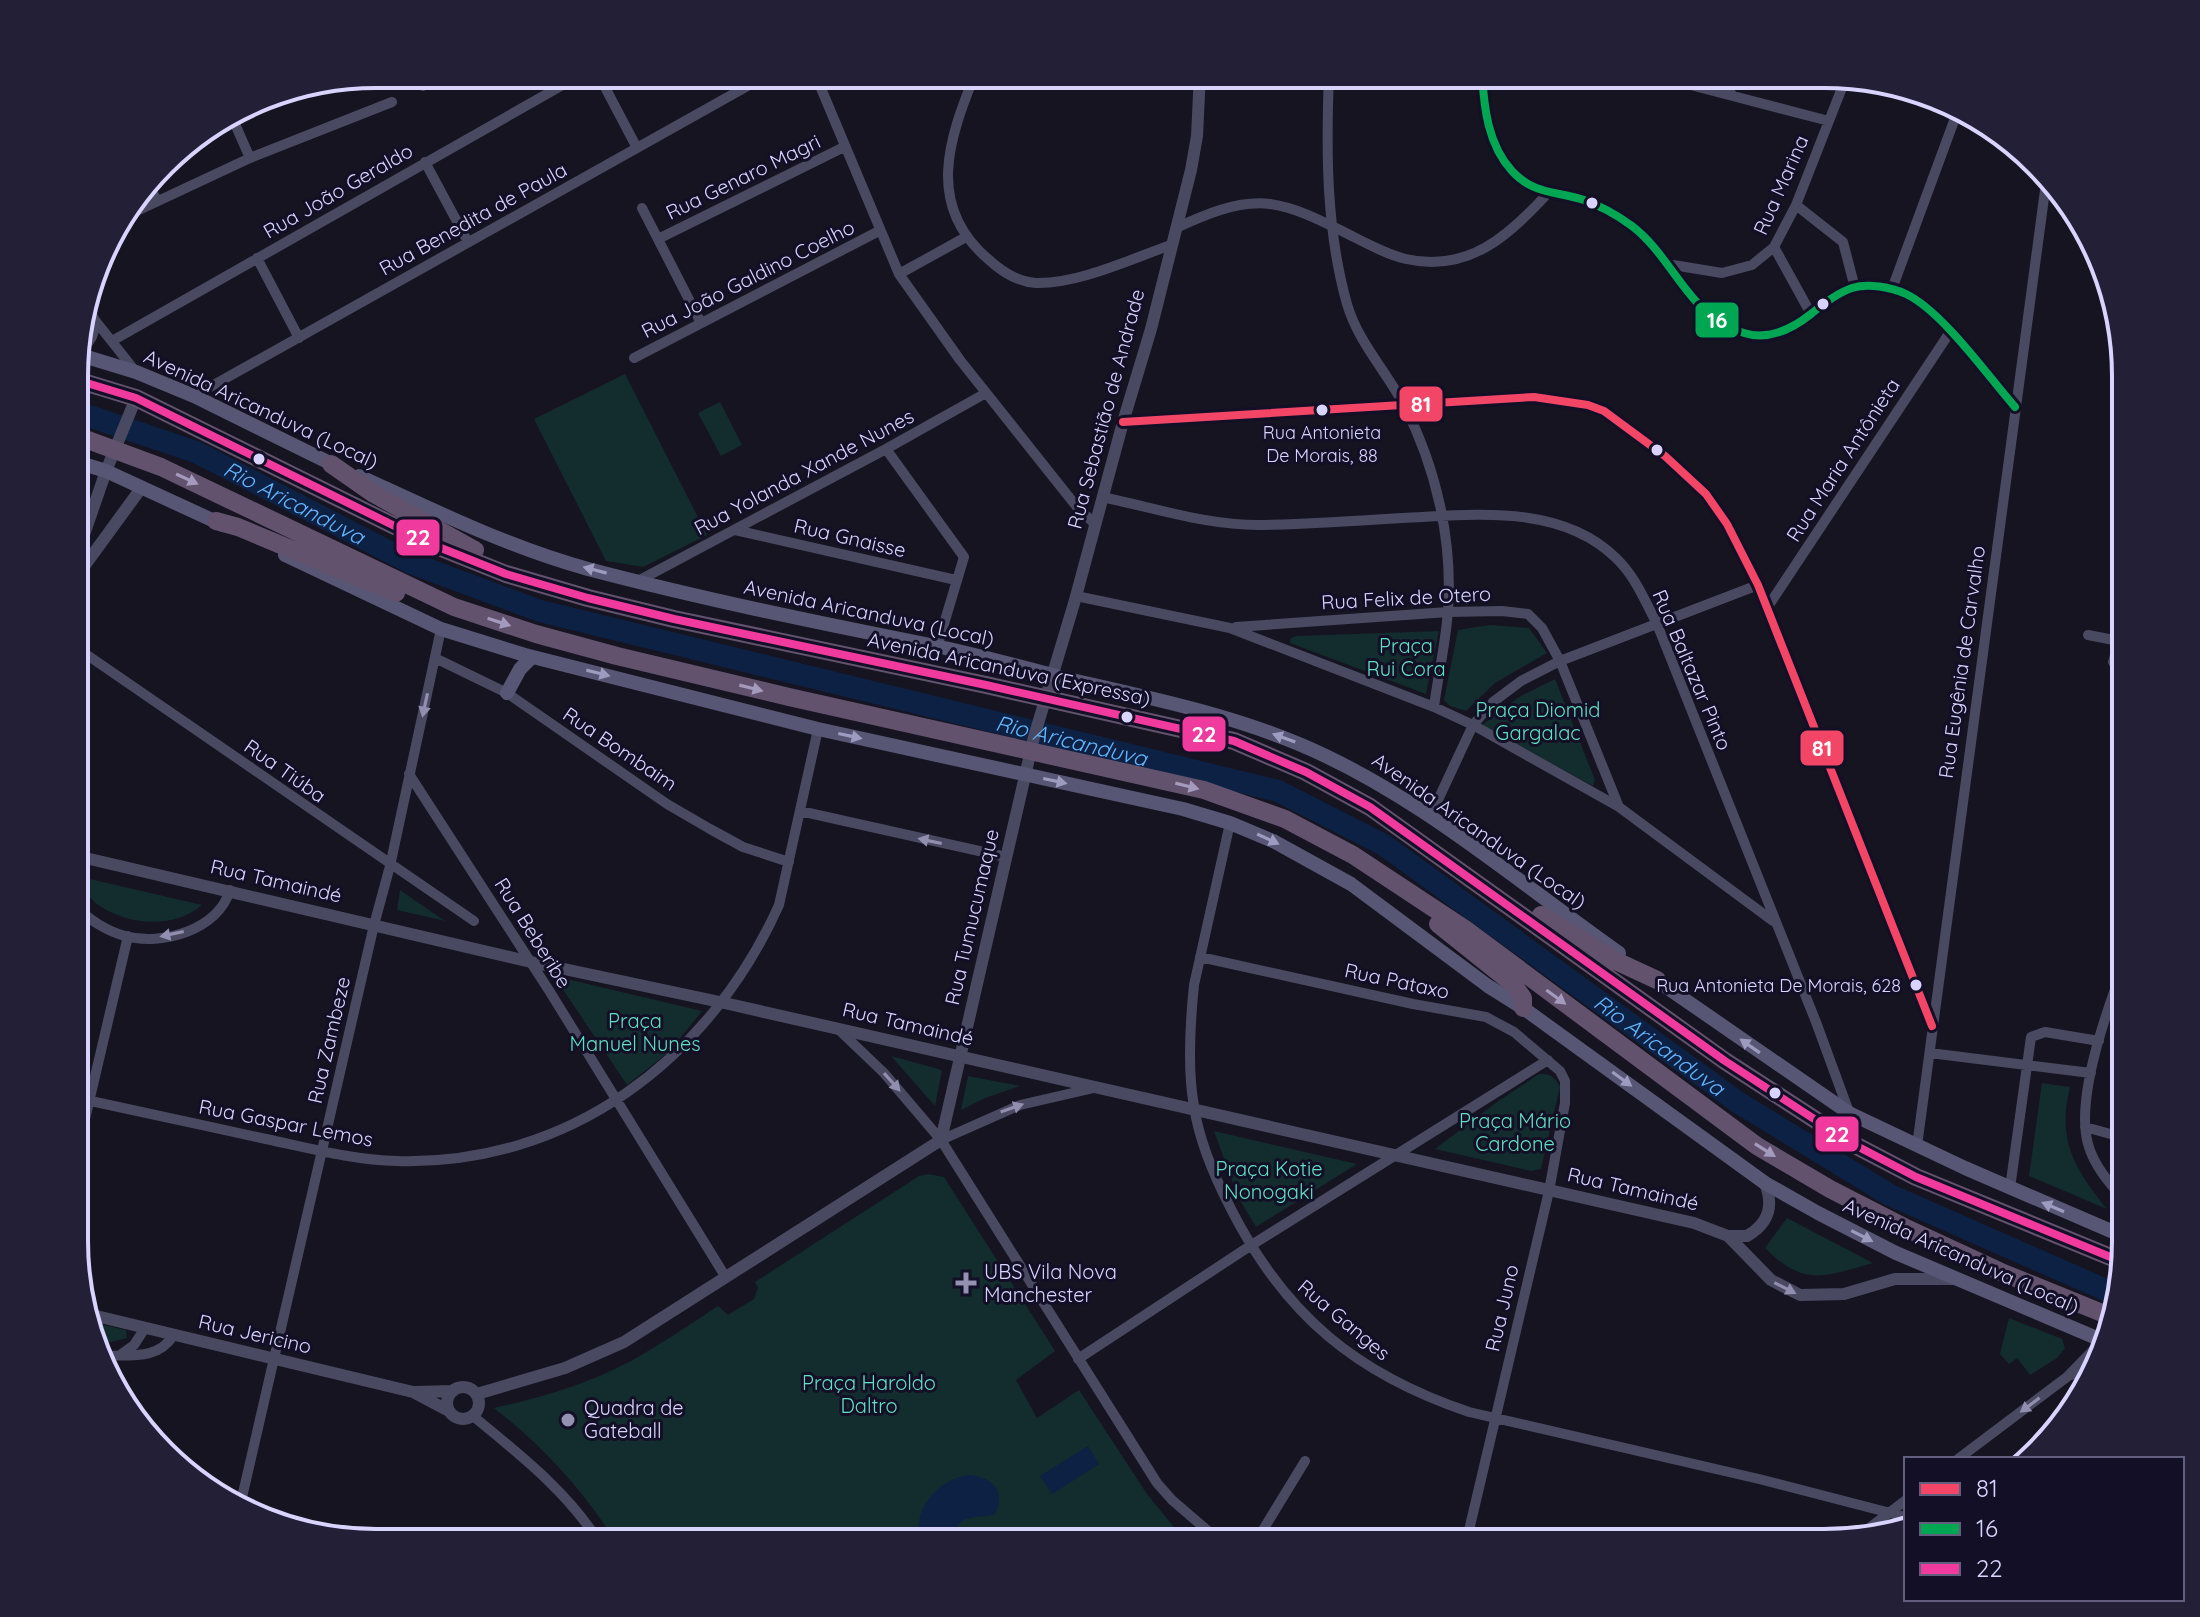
<svg xmlns="http://www.w3.org/2000/svg" width="2200" height="1617" font-family="Quicksand,sans-serif">
	<rect width="100%" height="100%" fill="#161421"/>
	<!-- green -->
	<path fill="#132c2d" d="M625,374L707,535L643,567L606,561L534,419Z
		M720,402L742,445L721,456L698,413Z
		M1490,625L1529,628L1547,653L1495,683L1466,711L1450,706L1444,700L1458,630Z
		M1439,631L1426,694L1290,643L1291,638L1296,636Z
		M1555,679L1595,780L1593,786L1482,725L1519,697Z
		M77,876L202,905C174,930 125,925 97,904C89,898 83,888 77,881Z
		M400,890L445,921L397,910Z
		M554,976L702,1011L669,1052L627,1085Z
		M891,1056L942,1070L935,1106Z
		M1539,1074C1551,1073 1555,1078 1560,1087L1541,1169L1531,1171L1435,1149L1497,1102Z
		M968,1076L1020,1086L985,1098L961,1110Z
		M2042,1083L2070,1087C2057,1140 2074,1168 2107,1209L2029,1176Z
		M1214,1131L1357,1164L1256,1227L1238,1197Z
		M928,1174L944,1177L1055,1351L1016,1380L1037,1418L1079,1390L1147,1494L1187,1543L616,1542C582,1489 544,1447 494,1408C540,1398 587,1384 629,1362C660,1345 689,1325 718,1306L728,1315L754,1299L758,1288L755,1282L919,1176Z
		M1787,1218L1873,1263C1825,1276 1805,1288 1765,1248Z
		M2009,1318L2062,1339L2065,1348L2057,1358L2030,1375L2017,1358L2009,1364L2000,1354Z
		M91,1322L126,1330L127,1338L99,1345Z"/>
	<!-- water -->
	<path fill="#0d2144" d="M1088,1446L1099,1464L1052,1494L1040,1476Z
		M969,1475C992,1477 1007,1491 995,1514C976,1521 955,1509 954,1543H921C910,1511 938,1479 969,1475Z"/>
	<g fill="none" stroke-linecap="round" stroke-linejoin="round">
		<!-- river -->
		<path stroke="#0d2144" stroke-width="22" id="s1" d="M77,412L196,452L411,563L540,611L1278,791L1384,845L1739,1103L1890,1195L2117,1295"/>
		<!-- minor -->
		<path stroke="#4a4962" stroke-width="10" d="M598,74L637,148
			M815,74L899,274L960,360L1077,507L1095,524
			M975,74C949,139 925,205 988,259C1001,271 1017,282 1036,283C1078,284 1131,259 1171,245
			M1329,74C1326,150 1326,230 1347,304C1358,342 1386,371 1404,405C1436,467 1453,541 1448,610C1446,642 1438,675 1434,707
			M1482,74C1484,108 1488,145 1512,171C1534,195 1557,191 1584,200C1601,206 1617,215 1632,226C1674,258 1689,318 1744,333C1769,341 1792,329 1811,314C1823,304 1837,293 1852,288C1868,283 1891,287 1906,294C1942,311 1988,376 2015,407
			M1662,75L1683,83L1829,121
			M1716,75L1733,96
			M423,86L444,74
			M231,115L250,158
			M425,162L468,242
			M149,185L157,201
			M1796,205L1843,242L1855,288
			M642,208L701,323
			M126,216L250,158L392,102
			M1176,228C1204,215 1238,200 1270,204C1297,208 1320,220 1344,232C1364,242 1385,254 1406,259C1468,273 1509,236 1548,193
			M658,239L844,147
			M1774,247L1811,314
			M257,258L299,338
			M1667,264L1722,273L1752,265L1774,247L1796,205L1847,75
			M899,274L966,237
			M1892,289L1958,110
			M87,303L94,319L136,372
			M112,341L582,74
			M77,350C90,345 96,334 94,319
			M634,358L879,231
			M194,396L769,74
			M1123,422L1534,397L1588,405L1604,411L1665,456L1706,494L1727,524L1758,585L1932,1026
			M886,449L964,557L937,647
			M1102,497C1155,508 1208,526 1263,525C1309,524 1356,521 1402,518C1473,515 1560,503 1616,558C1635,576 1645,601 1657,624L1816,1022L1849,1112
			M735,530L956,580
			M638,581L886,449L986,393
			M1076,596L1230,628L1434,707L1473,725L1619,807L1773,921
			M1767,608L1950,332
			M1236,627L1448,612L1502,611L1528,614L1542,628L1560,661L1619,807
			M2088,635L2119,641L2125,627
			M2119,641L2113,662L2116,667L2125,670
			M77,648L474,921
			M435,658L507,693L667,804L710,829L743,847L789,862
			M409,774L550,992L725,1276
			M800,811L1006,857
			M1430,817L1473,725L1493,702L1521,681L1560,661L1758,585
			M1230,823L1194,985C1190,1024 1187,1068 1194,1106C1199,1141 1215,1178 1231,1209C1285,1315 1356,1374 1469,1412L1759,1479L1906,1517
			M77,907C89,920 107,931 125,936C162,946 218,930 230,890
			M1200,957L1413,1004L1486,1017L1514,1032L1560,1071L1565,1081V1103L1549,1191L1466,1543
			M2125,962C2108,1007 2075,1097 2088,1144C2094,1166 2110,1184 2125,1201
			M838,1029L884,1073L941,1140L1157,1483L1172,1500L1222,1543
			M1930,1053L2091,1073
			M77,1098C139,1112 203,1125 266,1139C309,1148 352,1160 397,1161C569,1166 710,1059 779,905L818,729
			M2085,1127L2125,1138
			M941,1140L1020,1105L1094,1088
			M1917,1146L2046,183
			M77,1153L128,936
			M2010,1188L2031,1037L2045,1032L2099,1041
			M120,1355L134,1345L145,1328
			M102,1356C128,1354 157,1361 173,1336
			M1078,1359L1250,1246L1548,1060
			M2071,1375L2089,1369H2096
			M473,1416C520,1455 567,1491 599,1542
			M1958,1459L2067,1377L2103,1340
			M240,1506L374,925L390,866L441,629
			M1860,1535L1906,1500
			M1255,1543L1305,1461"/>
		<!-- tertiary -->
		<path stroke="#4a4962" stroke-width="12" d="M77,555L106,471L136,398
			M77,576L142,487
			M77,856L531,962L720,1002L1694,1223L1728,1236L1771,1280L1800,1295L1844,1294L1895,1279H1953
			M1728,1236H1747C1769,1223 1774,1206 1765,1183
			M88,1314L413,1392L449,1411
			M447 1403a16 16 0 1 1 32 0a16 16 0 1 1-32 0Z
			M416,1392L453,1391
			M477,1394L565,1368L624,1342L941,1140L1034,737L1075,600L1123,422L1151,329L1191,170L1197,136L1200,74"/>
		<!-- secondary -->
		<path stroke="#575674" stroke-width="14" d="M77,354L136,372L194,396L340,468
			M77,462L106,471L223,525
			M359,476C433,510 508,547 588,569C702,599 819,623 935,646C980,655 1024,668 1068,679C1145,697 1225,713 1299,744C1416,793 1515,880 1619,953
			M77,497L80,542
			M285,555L441,629L525,655L818,729L1183,809L1230,823L1273,841L1351,884L1488,986L1523,1008L1765,1183L1818,1213L1896,1253L2106,1342
			M507,693L520,669L532,657
			M1649,975L1849,1113L1965,1168L2125,1237"/>
		<!-- trunk -->
		<path stroke="#62526e" stroke-width="18" d="M77,380L136,398L431,544L506,574L588,598L674,619L986,685L1234,741L1306,772L1370,807L1725,1061L1851,1143L1916,1177L2125,1263
			M77,436L161,467L454,607L536,634L617,656L789,697L1204,790L1285,819L1353,855L1465,929L1757,1146L1830,1189L1908,1229L2001,1272L2112,1317
			M331,464L374,494L475,550
			M216,521L238,527L396,593
			M1541,915L1616,961L1657,980
			M1438,924L1513,984L1523,998V1008"/>
		<!-- bus-1 casing -->
		<g stroke="#130f26" stroke-width="14">
			<path id="bus-1" d="M1123,422L1534,397L1588,405L1604,411L1665,456L1706,494L1727,524L1758,585L1932,1026"/>
		</g>
		<!-- bus-2 casing -->
		<g stroke="#130f26" stroke-width="14">
			<path id="bus-2" d="M1482,74C1484,108 1488,145 1512,171C1534,195 1557,191 1584,200C1601,206 1617,215 1632,226C1674,258 1689,318 1744,333C1769,341 1792,329 1811,314C1823,304 1837,293 1852,288C1868,283 1891,287 1906,294C1942,311 1988,376 2015,407"/>
		</g>
		<!-- bus-3 casing -->
		<g stroke="#130f26" stroke-width="14">
			<path id="bus-3" d="M77,380L136,398L431,544L506,574L588,598L674,619L986,685L1234,741L1306,772L1370,807L1725,1061L1851,1143L1916,1177L2125,1263"/>
		</g>
		<!-- bus-1 -->
		<use href="#bus-1" stroke="#f34667" stroke-width="8"/>
		<!-- bus-2 -->
		<use href="#bus-2" stroke="#00a651" stroke-width="8"/>
		<!-- bus-3 -->
		<use href="#bus-3" stroke="#f13a9d" stroke-width="8"/>
	</g>
	<!-- one-way arrows -->
	<defs><path id="oneway-solid" d="M-6-.8H1V-3.2L6.5 0L1 3.2V.8H-6Z" transform="scale(2)"/></defs>
	<g fill="#a39abe">
		<use href="#oneway-solid" transform="translate(187 479) rotate(25)"/>
		<use href="#oneway-solid" transform="translate(499 622) rotate(18)"/>
		<use href="#oneway-solid" transform="translate(751 688) rotate(14)"/>
		<use href="#oneway-solid" transform="translate(1187 786) rotate(14)"/>
		<use href="#oneway-solid" transform="translate(1556 997) rotate(36)"/>
		<use href="#oneway-solid" transform="translate(1765 1150) rotate(32)"/>
	</g>
	<g fill="#9e9bc0">
		<use href="#oneway-solid" transform="translate(595 570) rotate(-165)"/>
		<use href="#oneway-solid" transform="translate(598 673) rotate(14)"/>
		<use href="#oneway-solid" transform="translate(850 736) rotate(12)"/>
		<use href="#oneway-solid" transform="translate(1284 738) rotate(-160)"/>
		<use href="#oneway-solid" transform="translate(1055 781) rotate(12)"/>
		<use href="#oneway-solid" transform="translate(1268 839) rotate(25)"/>
		<use href="#oneway-solid" transform="translate(1750 1046) rotate(-145)"/>
		<use href="#oneway-solid" transform="translate(1622 1079) rotate(36)"/>
		<use href="#oneway-solid" transform="translate(2053 1207) rotate(-157)"/>
		<use href="#oneway-solid" transform="translate(1862 1236) rotate(27)"/>
	</g>
	<g fill="#928eb0">
		<use href="#oneway-solid" transform="translate(425 705) rotate(102)"/>
		<use href="#oneway-solid" transform="translate(930 841) rotate(-168)"/>
		<use href="#oneway-solid" transform="translate(172 934) rotate(168)"/>
		<use href="#oneway-solid" transform="translate(892 1082) rotate(48)"/>
		<use href="#oneway-solid" transform="translate(1012 1108) rotate(-19)"/>
		<use href="#oneway-solid" transform="translate(1785 1288) rotate(27)"/>
		<use href="#oneway-solid" transform="translate(2030 1405) rotate(143)"/>
	</g>
	<!-- markers -->
	<g fill="#d9d4ff" stroke="#130f26" stroke-width="3">
		<circle cx="1592" cy="203" r="7"/>
		<circle cx="1823" cy="304" r="7"/>
		<circle cx="1322" cy="410" r="7"/>
		<circle cx="1657" cy="450" r="7"/>
		<circle cx="259" cy="459" r="7"/>
		<circle cx="1127" cy="717" r="7"/>
		<circle cx="1916" cy="985" r="7"/>
		<circle cx="1775" cy="1093" r="7"/>
	</g>
	<g fill="#9591b1" stroke="#130f26" stroke-width="3">
		<path d="M962 1271h8v8h8v8h-8v8h-8v-8h-8v-8h8z"/>
		<circle cx="568" cy="1420" r="8"/>
	</g>
	<g text-anchor="middle" stroke-width="6" stroke-linejoin="round" paint-order="stroke">
		<!-- bus labels -->
		<g font-size="18" fill="#d9d4ff" stroke="#130f26">
			<text x="1322" y="439">Rua Antonieta<tspan x="1322" dy="23">De Morais, 88</tspan></text>
			<text x="1901" y="992" text-anchor="end">Rua Antonieta De Morais, 628</text>
		</g>
		<!-- street labels -->
		<g font-size="20" fill="#d9d4ff" stroke="#130f26">
			<text transform="translate(743 177) rotate(-26)" y="7">Rua Genaro Magri</text>
			<text transform="translate(1781 185) rotate(-66)" y="7">Rua Marina</text>
			<text transform="translate(338 191) rotate(-30)" y="7">Rua João Geraldo</text>
			<text transform="translate(473 219) rotate(-29)" y="7">Rua Benedita de Paula</text>
			<text transform="translate(748 279) rotate(-27)" y="7">Rua João Galdino Coelho</text>
			<text transform="translate(261 409) rotate(25)" y="7">Avenida Aricanduva (Local)</text>
			<text transform="translate(1106 409) rotate(-75)" y="7">Rua Sebastião de Andrade</text>
			<text transform="translate(1843 460) rotate(-57)" y="7">Rua Maria Antônieta</text>
			<text transform="translate(804 472) rotate(-28)" y="7">Rua Yolanda Xande Nunes</text>
			<text transform="translate(850 538) rotate(13)" y="7">Rua Gnaisse</text>
			<text transform="translate(1406 598) rotate(-3)" y="7">Rua Felix de Otero</text>
			<text transform="translate(869 613) rotate(12)" y="7">Avenida Aricanduva (Local)</text>
			<text transform="translate(1962 662) rotate(-82)" y="7">Rua Eugênia de Carvalho</text>
			<text transform="translate(1009 669) rotate(12)" y="7">Avenida Aricanduva (Expressa)</text>
			<text transform="translate(1692 670) rotate(67)" y="7">Rua Baltazar Pinto</text>
			<text transform="translate(620 749) rotate(34)" y="7">Rua Bombaim</text>
			<text transform="translate(285 771) rotate(35)" y="7">Rua Tiúba</text>
			<text transform="translate(1479 831) rotate(35)" y="7">Avenida Aricanduva (Local)</text>
			<text transform="translate(276 881) rotate(13)" y="7">Rua Tamaindé</text>
			<text transform="translate(972 917) rotate(-77)" y="7">Rua Tumucumaque</text>
			<text transform="translate(533 933) rotate(58)" y="7">Rua Beberibe</text>
			<text transform="translate(1397 981) rotate(12)" y="7">Rua Pataxo</text>
			<text transform="translate(908 1024) rotate(13)" y="7">Rua Tamaindé</text>
			<text transform="translate(329 1040) rotate(-77)" y="7">Rua Zambeze</text>
			<text transform="translate(286 1123) rotate(11)" y="7">Rua Gaspar Lemos</text>
			<text transform="translate(1633 1189) rotate(13)" y="7">Rua Tamaindé</text>
			<text transform="translate(1961 1256) rotate(24)" y="7">Avenida Aricanduva (Local)</text>
			<text transform="translate(1502 1308) rotate(-77)" y="7">Rua Juno</text>
			<text transform="translate(1344 1320) rotate(40)" y="7">Rua Ganges</text>
			<text transform="translate(255 1334) rotate(13)" y="7">Rua Jericino</text>
		</g>
		<!-- park labels -->
		<g font-size="20" fill="#5fe0c0" stroke="#130f26">
			<text x="1406" y="653">Praça<tspan x="1406" dy="23">Rui Cora</tspan></text>
			<text x="1538" y="717">Praça Diomid<tspan x="1538" dy="23">Gargalac</tspan></text>
			<text x="635" y="1028">Praça<tspan x="635" dy="23">Manuel Nunes</tspan></text>
			<text x="1515" y="1128">Praça Mário<tspan x="1515" dy="23">Cardone</tspan></text>
			<text x="1269" y="1176">Praça Kotie<tspan x="1269" dy="23">Nonogaki</tspan></text>
			<text x="869" y="1390">Praça Haroldo<tspan x="869" dy="23">Daltro</tspan></text>
		</g>
		<!-- poi labels -->
		<g font-size="20" fill="#d9d4ff" stroke="#130f26" text-anchor="start">
			<text x="984" y="1279">UBS Vila Nova<tspan x="984" dy="23">Manchester</tspan></text>
			<text x="584" y="1415">Quadra de<tspan x="584" dy="23">Gateball</tspan></text>
		</g>
		<!-- water labels -->
		<g font-size="22" font-style="italic" fill="#62b6ff" stroke="#130f26">
			<text dy="8" stroke="none"><textPath href="#s1" startOffset="236">Rio Aricanduva</textPath></text>
			<text dy="8" stroke="none"><textPath href="#s1" startOffset="1052">Rio Aricanduva</textPath></text>
			<text dy="8" stroke="none"><textPath href="#s1" startOffset="1724">Rio Aricanduva</textPath></text>
		</g>
	</g>
	<!-- crop -->
	<path d="M0 0H2200V1617H0ZM376 88H1824A288 288 0 0 1 2112 376V1241A288 288 0 0 1 1824 1529H376A288 288 0 0 1 88 1241V376A288 288 0 0 1 376 88Z" fill="#231f37" fill-rule="evenodd"/>
	<path fill="none" stroke="#d9d4ff" stroke-width="4" d="M376 88H1824A288 288 0 0 1 2112 376V1241A288 288 0 0 1 1824 1529H376A288 288 0 0 1 88 1241V376A288 288 0 0 1 376 88Z"/>
	<g stroke="#130f26" stroke-width="3">
		<rect x="1694" y="301" width="46" height="38" rx="8" fill="#00a651"/>
		<rect x="1398" y="385" width="46" height="38" rx="8" fill="#f34667"/>
		<rect x="395" y="518" width="46" height="39" rx="8" fill="#f13a9d"/>
		<rect x="1181" y="715" width="46" height="38" rx="8" fill="#f13a9d"/>
		<rect x="1799" y="729" width="46" height="38" rx="8" fill="#f34667"/>
		<rect x="1814" y="1115" width="46" height="38" rx="8" fill="#f13a9d"/>
	</g>
	<g font-size="22" text-anchor="middle" font-weight="bold" fill="#fff">
		<text x="1717" y="328">16</text>
		<text x="1421" y="412">81</text>
		<text x="418" y="545">22</text>
		<text x="1204" y="742">22</text>
		<text x="1822" y="756">81</text>
		<text x="1837" y="1142">22</text>
	</g>
	<!-- legend -->
	<rect x="1904" y="1457" width="280" height="144" fill="#130f26" stroke="#625e7d" stroke-width="2"/>
	<rect x="1920" y="1483" width="40" height="12" fill="#f34667" stroke="#625e7d" stroke-width="2"/>
	<text x="1976" y="1497" font-size="24" fill="#d9d4ff">81</text>
	<rect x="1920" y="1523" width="40" height="12" fill="#00a651" stroke="#625e7d" stroke-width="2"/>
	<text x="1976" y="1537" font-size="24" fill="#d9d4ff">16</text>
	<rect x="1920" y="1563" width="40" height="12" fill="#f13a9d" stroke="#625e7d" stroke-width="2"/>
	<text x="1976" y="1577" font-size="24" fill="#d9d4ff">22</text>
</svg>
